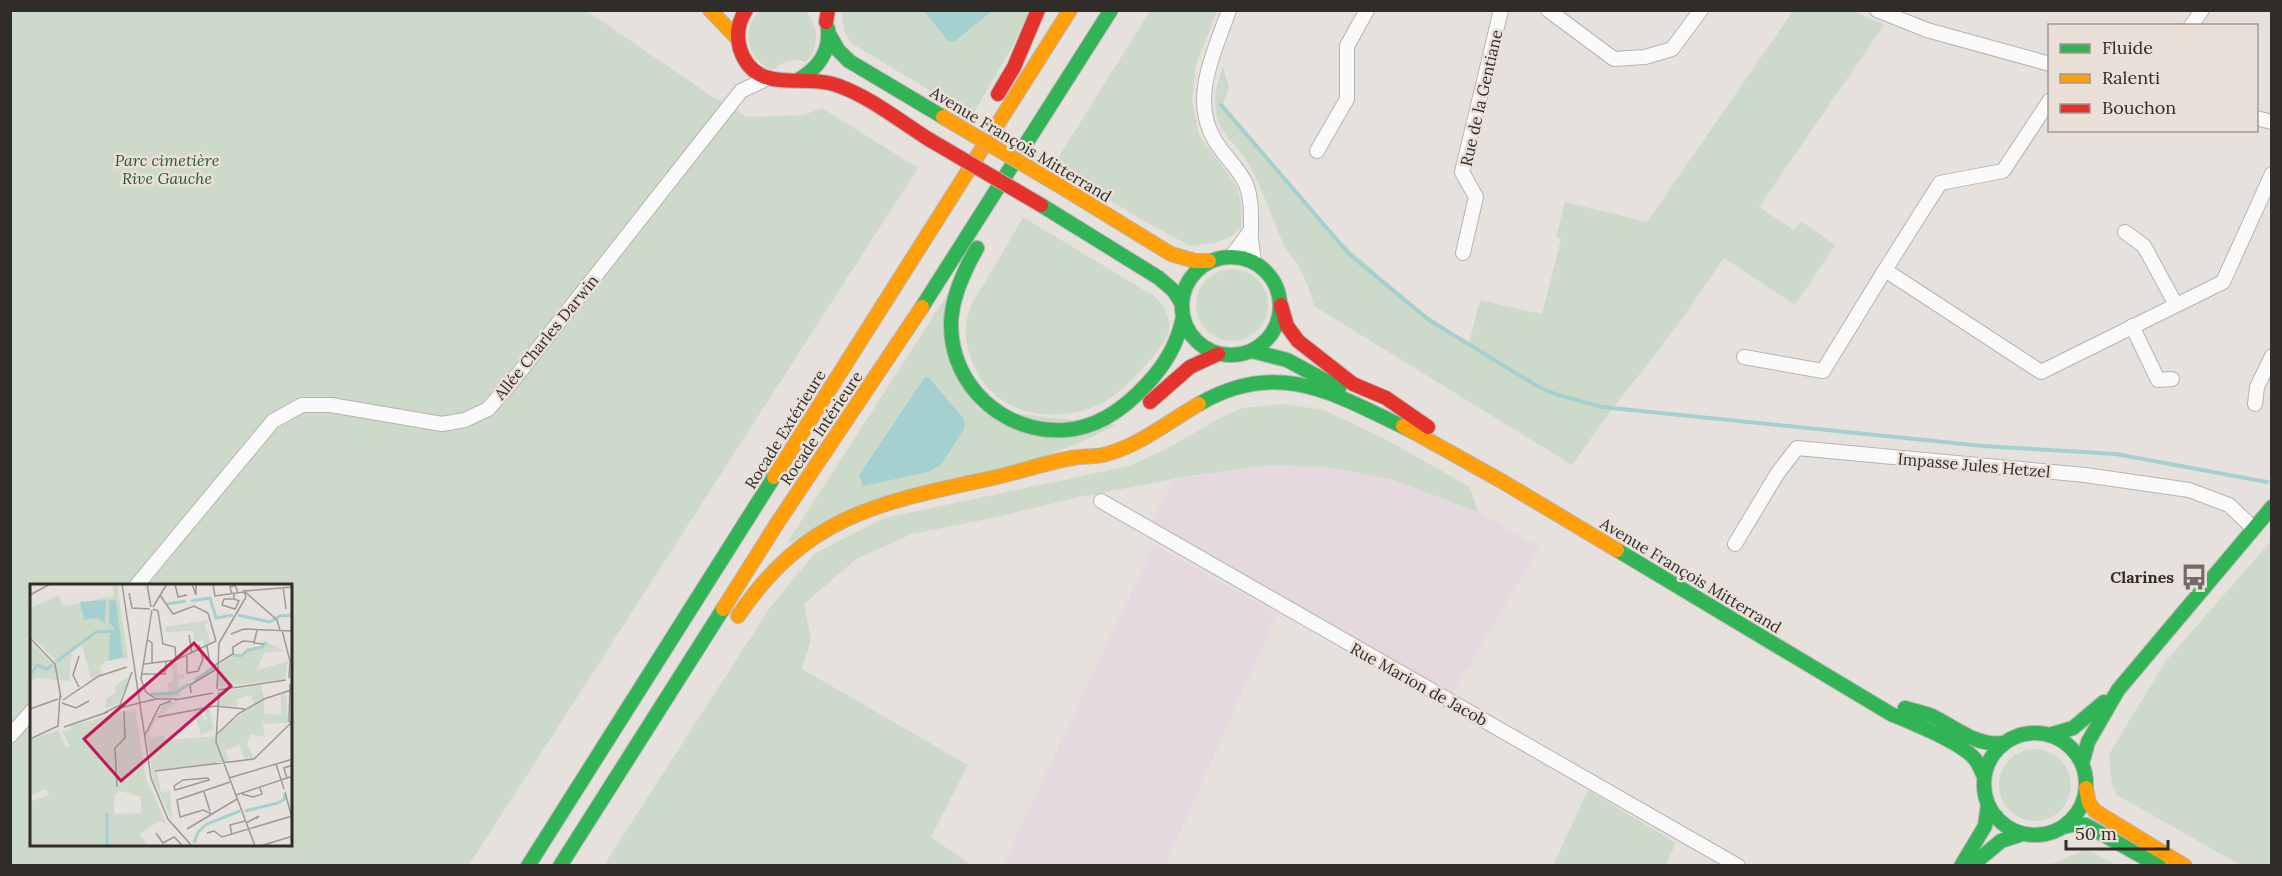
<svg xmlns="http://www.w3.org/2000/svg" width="2282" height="876" font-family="Lora,serif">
	<rect width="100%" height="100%" fill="#e6e1dc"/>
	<!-- industrial -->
	<path fill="#e5d8df" d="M1268,465L1328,467L1391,479L1478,512L1539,547L1453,693L1152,521L1174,480Z
		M1154,545L1277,614L1165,865H1003Z"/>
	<!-- green -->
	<path fill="#cddac9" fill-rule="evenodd" d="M10,11H587L710,95L747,117L804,115L822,108L918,168L469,865H11ZM32,585H291V844H32Z
		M759,11H806C819,27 820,46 806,62C793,58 783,61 773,70C748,61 740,30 759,11Z
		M841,11H1030L1011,49L972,116L851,43L845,33Z
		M1150,11H1217L1196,65L1192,101L1199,135L1237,186L1242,208L1241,229L1230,237L1215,243L1190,246L1139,218L1053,166Z
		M1793,11H1854L1884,25L1759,207L1794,230L1801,221L1835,245L1795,305L1724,258L1677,326L1610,412L1572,465L1314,306C1310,291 1305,277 1297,264C1292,256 1285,249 1282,241C1270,214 1262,186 1247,161C1238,147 1223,136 1218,120C1212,101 1217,84 1223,66L1229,88L1223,104L1342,243L1422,312L1469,343L1480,300L1542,314L1561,239L1556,237L1565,202L1647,222Z
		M1023,217L1154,296C1163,304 1171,316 1169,329C1166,344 1151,359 1141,370C1130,382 1117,395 1103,403C1059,425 999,417 976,370C966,350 962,329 970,308C974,298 981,289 986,280C999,259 1011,238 1023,217Z
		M1196 305a36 36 0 1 1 72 0a36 36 0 1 1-72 0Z
		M947,295L977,409L1116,425L1073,446L787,543Z
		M1284,404L1324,410L1387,440L1470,487L1478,512L1391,479L1328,467L1268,465L1184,477L1079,497L992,518L912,534L856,559L804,604L811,640L802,669L968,765L931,837L971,865H604L769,609L814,554L884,518L1129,466L1166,449L1222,417L1243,408Z
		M2271,541V865H2240L2117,795L2112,785L2109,754L2165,662Z
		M1999 785a36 36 0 1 1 72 0a36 36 0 1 1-72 0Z
		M1588,790L1676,843L1666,865H1553Z
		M2086,849L2116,865H2043L2055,863Z"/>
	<!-- water -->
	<path fill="#a4d0cf" d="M924,11H992L955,41L949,42Z
		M925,377L929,378L963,418L965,427L941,465L928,472L863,486L859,475Z"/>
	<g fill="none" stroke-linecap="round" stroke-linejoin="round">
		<!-- stream -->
		<path stroke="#a4d0cf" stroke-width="4" d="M1221,105L1350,255L1429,320L1537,386L1555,394L1602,407L1983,446L2116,454L2267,482"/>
		<!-- street casing -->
		<g stroke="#b7b3af" stroke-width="16">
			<path id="street" d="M1229,10C1215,51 1190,97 1214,139C1223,155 1238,167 1246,184C1252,200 1251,213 1251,230C1250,240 1253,251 1254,262
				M1548,10L1614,59L1645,57L1672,49L1701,10
				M1877,10L1927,30L2050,64
				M2191,26L2202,10
				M2050,100L2003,171L1940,183L1885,270L2041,372L2223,282L2272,174
				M2256,118L2272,122
				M1317,151L1347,99V46L1367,10
				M2125,232L2144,246L2176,305
				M1463,253L1476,197L1462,172L1501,10
				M1232,256L1251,230
				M2132,326L2158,380L2172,379
				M1744,357L1823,371L1885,270
				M2255,404L2257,387L2272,356
				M1101,501L1738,866
				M1735,544L1777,474L1797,448L2085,475L2189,490L2229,505L2253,528
				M137,585L273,421L302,405H331L442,424L465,420L488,409L511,383L741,91L766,79
				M10,736L32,711"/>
		</g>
		<!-- fast casing -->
		<g stroke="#b7b3af" stroke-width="16">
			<path id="fast" d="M829,34L838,50L849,61L943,117
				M800,79C819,67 830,52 828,29
				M1041,205L1159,278L1174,291L1182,304
				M977,248C964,271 951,298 951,325C951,386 1004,434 1065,430C1097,428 1125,408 1147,384C1165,365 1178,343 1183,317
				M1182 306a49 49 0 1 1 98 0a49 49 0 1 1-98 0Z
				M922,307L1111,10
				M1252,351L1287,360L1339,388
				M1199,404C1281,356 1339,397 1414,432
				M1617,550L1891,714C1912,723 1961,742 1975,759C1979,764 1981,771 1984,776
				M1905,708C1914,711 1923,712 1932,716C1957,728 1976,747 2005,743
				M1984 784a51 51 0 1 1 102 0a51 51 0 1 1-102 0Z
				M2049,735L2073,728L2104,702
				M2082,764L2088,742L2118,690L2272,507
				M2063,827L2077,824L2086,825L2159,866
				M528,866L774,477
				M560,866L723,609
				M1961,866L1985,826L1988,805
				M1971,866L2001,841L2022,834"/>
		</g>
		<!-- slow casing -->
		<g stroke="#b7b3af" stroke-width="16">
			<path id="slow" d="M710,10L737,38
				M1055,183L1171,254L1195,261H1209
				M1403,426L1505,483L1617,550
				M774,477L1070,10
				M723,609L778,522L922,307
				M738,616C806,516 877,503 988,479C1016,473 1044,463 1072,458C1082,456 1093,457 1103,455C1139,446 1168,422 1199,404
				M2086,788L2089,803L2095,811L2185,866"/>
		</g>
		<!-- jam casing -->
		<g stroke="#b7b3af" stroke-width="16">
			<path id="jam" d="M746,10C738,22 736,35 740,49C756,97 803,72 839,86C872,98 901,122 930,140
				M826,22L828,10
				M998,94L1014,67L1038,10
				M1281,305L1287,326L1298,341L1353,384L1386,398L1428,427
				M1150,402L1190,367L1218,354"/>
		</g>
		<!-- street -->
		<use href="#street" stroke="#fbfafa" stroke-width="14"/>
		<!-- fast -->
		<use href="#fast" stroke="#30b455" stroke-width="14"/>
		<!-- slow -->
		<use href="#slow" stroke="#ff9f0a" stroke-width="14"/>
		<!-- jam -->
		<use href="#jam" stroke="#e5322d" stroke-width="14"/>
		<!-- slow-bridge casing -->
		<g stroke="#b7b3af" stroke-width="16" stroke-linecap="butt">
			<path id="slow-bridge" d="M943,117L1055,183"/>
		</g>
		<!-- jam-bridge casing -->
		<g stroke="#b7b3af" stroke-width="16" stroke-linecap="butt">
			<path id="jam-bridge" d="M930,140L1041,205"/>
		</g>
		<!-- slow-bridge -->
		<use href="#slow-bridge" stroke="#ff9f0a" stroke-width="14"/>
		<!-- jam-bridge -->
		<use href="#jam-bridge" stroke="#e5322d" stroke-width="14"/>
	</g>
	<!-- icons -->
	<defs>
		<g id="bus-bare" transform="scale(2.07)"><path d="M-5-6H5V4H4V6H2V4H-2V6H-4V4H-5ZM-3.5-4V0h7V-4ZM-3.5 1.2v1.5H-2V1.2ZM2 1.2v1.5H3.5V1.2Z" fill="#706b68" stroke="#eae0d8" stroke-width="2.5" paint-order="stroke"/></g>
	</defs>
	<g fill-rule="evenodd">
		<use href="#bus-bare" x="2194" y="577"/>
	</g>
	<g text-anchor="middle" stroke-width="5" stroke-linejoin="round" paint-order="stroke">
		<!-- street labels -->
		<g font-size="16" fill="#302c29" stroke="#eae0d8">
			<text transform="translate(1481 98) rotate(-77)" y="6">Rue de la Gentiane</text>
			<text transform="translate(1021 144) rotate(31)" y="6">Avenue François Mitterrand</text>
			<text transform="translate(546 337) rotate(-51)" y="6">Allée Charles Darwin</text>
			<text transform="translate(821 428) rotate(-56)" y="6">Rocade Intérieure</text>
			<text transform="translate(785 429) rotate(-58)" y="6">Rocade Extérieure</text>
			<text transform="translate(1974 465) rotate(5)" y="6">Impasse Jules Hetzel</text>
			<text transform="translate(1691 575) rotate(31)" y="6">Avenue François Mitterrand</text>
			<text transform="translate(1419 684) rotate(29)" y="6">Rue Marion de Jacob</text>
		</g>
		<!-- park labels -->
		<g font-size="16" font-style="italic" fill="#245c2c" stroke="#eae0d8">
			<text x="167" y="166">Parc cimetière<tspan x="167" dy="18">Rive Gauche</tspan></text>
		</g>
		<!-- poi labels -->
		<g font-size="16" font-weight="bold" fill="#302c29" stroke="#eae0d8" text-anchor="end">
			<text x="2174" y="583">Clarines</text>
		</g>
	</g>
	<!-- overview -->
	<g transform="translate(30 584)">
		<rect width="262" height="262" fill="#e6e1dc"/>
		<path d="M83,0H87L98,74L76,77L70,83L72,90L61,95L52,61L42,65L39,97L7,94L0,99V57L23,80L25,75L0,52V24L28,12L34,22L84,12ZM158,35L160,39L179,36L175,41L180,59L174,62L173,56L164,58L163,47L136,48L135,43L159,39ZM237,58L254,67L234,69L227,86L258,77L255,95L188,103L187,82L203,72L212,73L219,66L234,64ZM146,77L148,91L153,90L154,94L148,95L150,112L130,115L118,109L139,110L138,99L143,96L141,78ZM100,91L89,119L75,125L76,115L85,109V102ZM231,101L234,114L224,120L221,111L207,115L208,122L186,121L191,108ZM256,108L258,139L233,140L235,153L221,150L217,160L224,174L215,175L209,161L195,166L199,177L123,187L127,188L131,208L140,207L142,237L123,195L117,152L119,143L135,119L147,118L127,134L118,150L121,154L133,151L135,156L187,152L201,137L234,115V129L251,131V110ZM179,124L184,145L171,151L164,127L170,125L174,137L177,136L175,125ZM105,125L116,194L137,240L129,237L110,250L118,262H0V218L19,211L16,205L0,212V156L28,146L36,163L40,162L32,147L41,146L40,142ZM90,207L111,213V229L84,230V212Z" fill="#cddac9" fill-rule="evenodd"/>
		<path d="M86,15L93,73L79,77L80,50L86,46L79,39V17ZM76,16L75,39L66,34L54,36L50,18Z" fill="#a4d0cf"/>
		<path fill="none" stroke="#a4d0cf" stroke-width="3" d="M161,17L180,14L186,34L203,31M137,20L156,17M208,31L240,38L250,32L263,31M203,71L211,72L218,66L233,63L236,58M27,77L66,48L86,47M0,92L7,81L17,85L22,81M165,96L184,83M121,110L145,109L159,100M215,227L248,219L255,215L254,210M77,229V262M164,259L168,248L177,240L210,227"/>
		<path fill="none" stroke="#9d9994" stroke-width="1.5" d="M92,0L121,194L138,235L162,262M117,0L121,23M145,0L148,13L157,11M162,0L166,11V0M183,0L185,12L214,8M253,3L256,25M215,7L263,3M99,9L102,24L120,25M202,10L200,3L205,1L208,9M204,10V15H194L192,21L205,25L209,17L204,15M0,11L20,0M130,11L143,30L164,22L178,29L186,57M216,13L214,7L247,36L250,46M123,23L137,0M123,25L128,27L133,60L145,63L146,76M122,26L111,95L116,108L126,115M227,46L224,59L234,60M252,46L260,77L259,94M201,50L214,45L263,47M159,51L162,69M0,54L25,80L31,114M118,56L122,59V79M177,62L180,80M49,72L43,91L49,103M157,72V89L168,87L173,75L169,61M114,80L146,76L186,57M185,81L203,70V63L213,57L224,58M112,90H135L136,78M260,100L259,137L263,143M187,105L189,59L216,13M188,106L256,96M189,108L186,158L225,262M161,109L160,101L185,86M33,116L69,92L97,83M145,116L183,109M32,119L46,124L59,117M89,124L126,115H147M0,125L28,115M74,129L90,121L102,88M128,133L185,122L215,125M34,143L78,128M115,151L130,121L141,117M186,151L208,130L234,115L261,106M0,155L28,142L30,111M246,180L254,205M125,187L224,175L263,137M199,194L263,175M257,195L254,184L263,181M153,196L178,194L179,196L145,206L144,202ZM87,203L85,164L95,154L94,127M174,208L180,227M255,208L262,234M212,210L223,213L232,210L230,204M206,211L263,192M182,230L173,226L150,233L147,216L200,198M216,239L229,232L226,235M157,245L207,215M126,249L133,259L144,253L153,262M177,249L184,247L192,253L262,232M202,251L200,241L215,237M230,262L263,252"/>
		<path fill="#c2185b" fill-opacity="0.15" stroke="#c2185b" stroke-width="3" d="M164,59L201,102L91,197L54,155Z"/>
		<rect width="262" height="262" fill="none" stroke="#302c29" stroke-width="3"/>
	</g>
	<!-- border -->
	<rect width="2282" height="876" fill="none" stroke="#302c29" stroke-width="24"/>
	<!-- legend -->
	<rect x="2048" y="24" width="210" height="108" fill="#eae0d8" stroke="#a09892" stroke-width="1.5"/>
	<rect x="2060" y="44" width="30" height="9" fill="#30b455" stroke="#a09892" stroke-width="1.5"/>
	<text x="2102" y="54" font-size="18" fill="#302c29">Fluide</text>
	<rect x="2060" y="74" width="30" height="9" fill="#ff9f0a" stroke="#a09892" stroke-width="1.5"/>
	<text x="2102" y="84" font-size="18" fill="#302c29">Ralenti</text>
	<rect x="2060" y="104" width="30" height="9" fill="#e5322d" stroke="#a09892" stroke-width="1.5"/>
	<text x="2102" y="114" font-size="18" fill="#302c29">Bouchon</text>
	<!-- scale -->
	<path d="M2066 840v9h102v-9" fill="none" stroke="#302c29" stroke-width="3"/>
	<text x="2075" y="840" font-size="18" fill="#302c29" stroke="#eae0d8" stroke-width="4.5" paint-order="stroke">50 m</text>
</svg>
